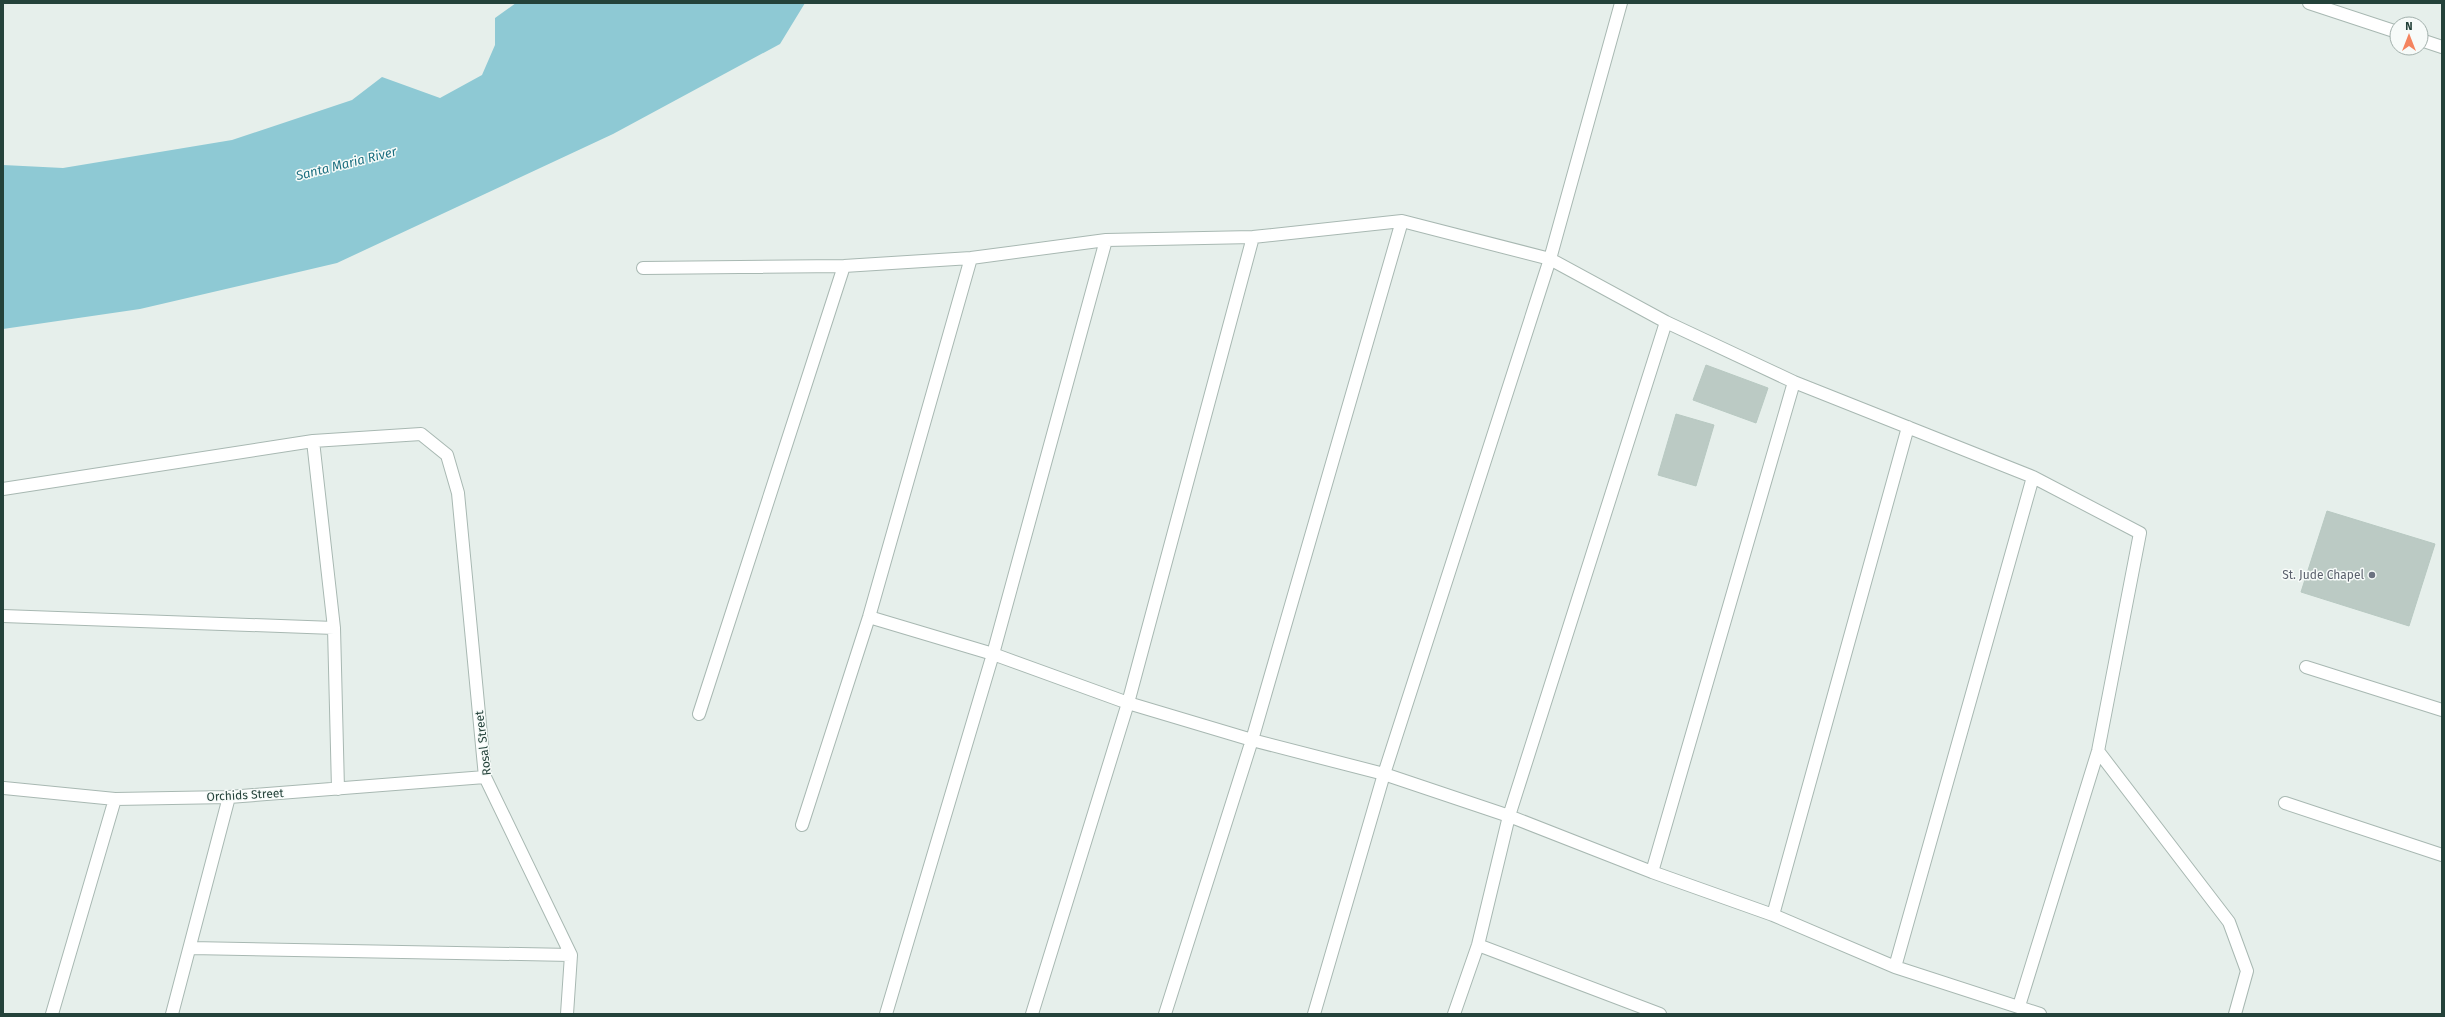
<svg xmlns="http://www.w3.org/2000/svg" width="2445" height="1017" font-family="'Fira Sans',sans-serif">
	<rect width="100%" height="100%" fill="#e6efeb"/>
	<!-- water -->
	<path fill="#8ec9d4" d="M516,3H805L780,44L613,134L337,263L140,309L3,329V165L63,168L232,140L352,100L382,77L440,98L482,75L495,45V18Z"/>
	<!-- building -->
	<path fill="#bbcac4" stroke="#b8c9c2" d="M1706,365L1768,388L1756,423L1693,400Z
		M1676,414L1714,425L1696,486L1658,475Z
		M2327,511L2435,544L2409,626L2301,592Z"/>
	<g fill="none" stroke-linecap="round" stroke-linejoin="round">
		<!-- street casing -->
		<g stroke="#a8b8b2" stroke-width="14">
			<path id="street" d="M2309,3L2397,32
				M2421,40L2442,47
				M643,268L844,266L971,258L1106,240L1253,237L1402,221L1550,259L1666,322L1794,382L2033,477L2140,533L2098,751L2019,1006
				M313,441L334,628L338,789
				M3,489L313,441L421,434L447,455L458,493L485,777L571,955L567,1014
				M3,616L334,628
				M869,617L993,654L1128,703L1252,740L1384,774L1509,816L1652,872L1773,915L1895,967L2040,1014
				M2306,667L2442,710
				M699,714L844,266
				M2098,751L2229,922L2247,971L2235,1014
				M4,788L115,799L229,797L485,777
				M2285,803L2442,855
				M802,825L869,617L971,258
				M1652,872L1794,382
				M1773,915L1908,427
				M1478,945L1660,1014
				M191,948L571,955
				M1895,967L2033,477
				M52,1014L115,799
				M172,1014L229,797
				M886,1014L993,654L1106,240
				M1032,1014L1128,703L1253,237
				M1165,1014L1252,740L1402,221
				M1314,1014L1384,774L1550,259L1621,3
				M1454,1014L1478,945L1509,816L1666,322"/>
		</g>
		<!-- street -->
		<use href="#street" stroke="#fff" stroke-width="12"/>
	</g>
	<!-- markers -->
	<circle fill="#6b7280" stroke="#f7fbf9" stroke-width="1.5" cx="2372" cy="575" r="4"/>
	<g text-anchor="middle" stroke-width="3" stroke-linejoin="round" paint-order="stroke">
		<!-- worship labels -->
		<g font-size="12" fill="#5b616d" stroke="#f7fbf9" text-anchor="end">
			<text x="2364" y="579">St. Jude Chapel</text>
		</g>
		<!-- street labels -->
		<g font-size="12" fill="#24423a" stroke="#f7fbf9">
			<text transform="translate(483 743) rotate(-97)" y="4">Rosal Street</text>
			<text transform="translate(245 795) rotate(-3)" y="4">Orchids Street</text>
		</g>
		<!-- water labels -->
		<g font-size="13" font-style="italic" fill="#1c6f80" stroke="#f7fbf9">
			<text transform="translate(346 163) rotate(-14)" y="5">Santa Maria River</text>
		</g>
	</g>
	<!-- border -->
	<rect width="2445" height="1017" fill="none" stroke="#24423a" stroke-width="8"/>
	<!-- north arrow -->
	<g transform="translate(2409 36)"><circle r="19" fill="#f7fbf9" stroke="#a3b1ad"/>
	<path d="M0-3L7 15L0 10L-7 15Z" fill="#f4845f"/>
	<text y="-6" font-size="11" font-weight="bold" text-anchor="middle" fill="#24423a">N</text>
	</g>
</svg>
